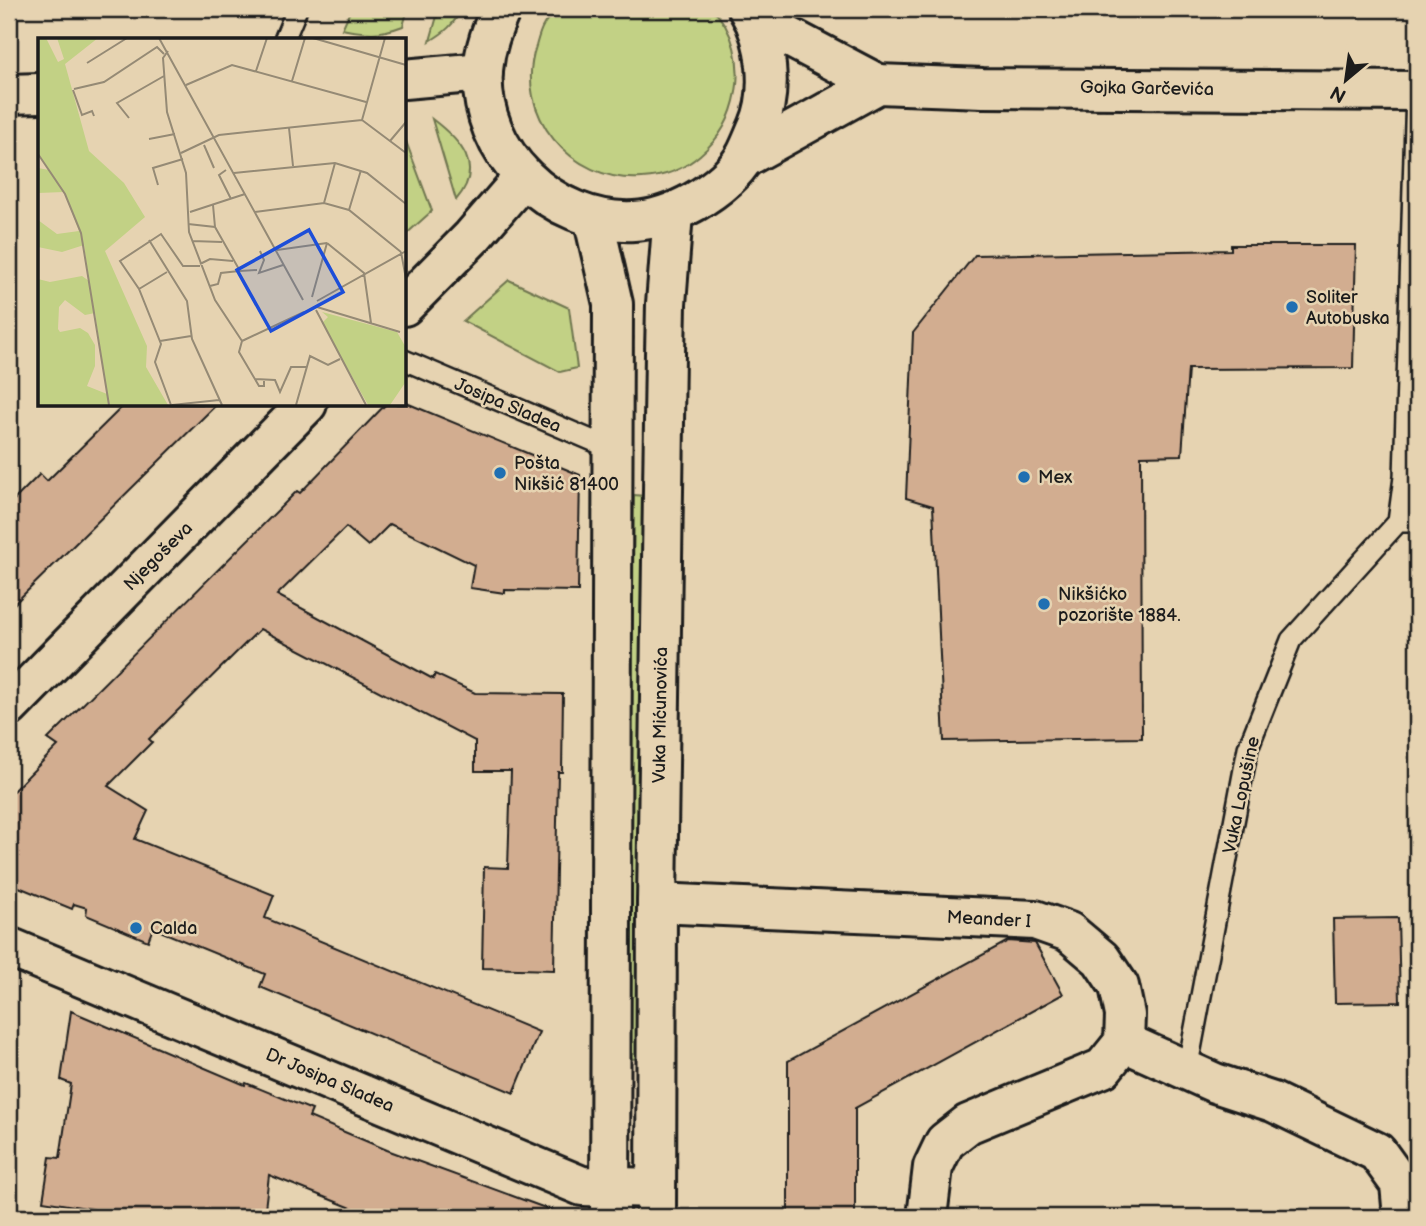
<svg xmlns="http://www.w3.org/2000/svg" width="1426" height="1226" font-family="'Balsamiq Sans',sans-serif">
	<rect width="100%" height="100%" fill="#e6d3b1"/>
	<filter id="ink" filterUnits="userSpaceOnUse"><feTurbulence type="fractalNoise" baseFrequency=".0143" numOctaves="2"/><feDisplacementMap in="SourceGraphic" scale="14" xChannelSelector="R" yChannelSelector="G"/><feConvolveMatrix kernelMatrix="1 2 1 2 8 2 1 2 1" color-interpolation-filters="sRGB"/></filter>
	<g filter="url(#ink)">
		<!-- green -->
		<path fill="#c2d185" stroke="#6f7650" stroke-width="2" d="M351,9H408L403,26C379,35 367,34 342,29Z
			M439,9H461C454,25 445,32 430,41Z
			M556,9H712C734,29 741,65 736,92C731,119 720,138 700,155C684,169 663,177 642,178C571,183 513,114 536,46C538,39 540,31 543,26C546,20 552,14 556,9Z
			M432,119C461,141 485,167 456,200Z
			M404,136L432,211L404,236Z
			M509,280L569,308L577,368L560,372L463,321Z
			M634,495L645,496L636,1059L625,1058Z"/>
		<!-- building -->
		<path fill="#d2ad90" stroke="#1c1c1c" stroke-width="2" d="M1231,245H1356L1353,368L1188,369L1182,455L1141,456L1142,738L944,741L933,506L906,498L913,333L975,255L1231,250Z
			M404,402L580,475L578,591L505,590V593L470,588L474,565L390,524L368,546L346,527L277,595L433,679L435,674L475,693L563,694L562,772H558L554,970L482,968L484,867L508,868L511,771H475V741L260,629L149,739L152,742L108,786L148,811L135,839L274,895L265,918L539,1032L514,1093L260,987L265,974L153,928L148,941L86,915L87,908L74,904L72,909L9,883V795L58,746L48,739L297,491L300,493L386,404H404Z
			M125,404H217L9,609V505L40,474L47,481Z
			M1398,918L1400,1002L1335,1003L1333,919Z
			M1008,941L1035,943L1063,994L855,1108V1217H788V1061Z
			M71,1011L245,1085L246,1083L312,1110L309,1117L387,1150L559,1213V1217H374L269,1175L264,1217H92L93,1209L43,1201L50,1157L60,1158L71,1084L61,1080Z"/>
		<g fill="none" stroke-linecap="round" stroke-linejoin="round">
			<!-- service casing -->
			<g stroke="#1c1c1c" stroke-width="24">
				<path id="service" d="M284,40L297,9
					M1416,91L1404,477L1398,522H1417
					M404,360L612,449
					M1187,1070L1248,748L1291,640L1398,522"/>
			</g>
			<!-- minor casing -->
			<g stroke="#1c1c1c" stroke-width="44">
				<path id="minor" d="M755,19L878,84L983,88L1417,91
					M744,158L878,84
					M404,306L472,237L523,178
					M9,707L307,404
					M657,903L1035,920L1069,932L1101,959L1119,986L1125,1015L1124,1042L1103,1068L968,1124L945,1142L933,1167L927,1217
					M9,947L582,1186L656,1188
					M1124,1042L1215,1083L1273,1102L1377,1152L1400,1184L1403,1217"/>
			</g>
			<!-- tertiary casing -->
			<g stroke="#1c1c1c" stroke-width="44">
				<path id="tertiary" d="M404,79L483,72
					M9,94L40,93"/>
			</g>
			<!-- secondary casing -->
			<g stroke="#1c1c1c" stroke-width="44">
				<path id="secondary" d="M501,9C492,29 485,47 483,70C477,152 552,225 634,221C655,220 676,212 694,202C713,191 734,175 745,156C750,147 754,136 758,127C773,92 768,41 748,9
					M593,217L613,304L610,1217
					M656,1217L657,903L665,354L666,304L673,213"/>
			</g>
			<!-- service -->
			<use href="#service" stroke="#e6d3b1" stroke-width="19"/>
			<!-- minor -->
			<use href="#minor" stroke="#e6d3b1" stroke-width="38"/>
			<!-- tertiary -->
			<use href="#tertiary" stroke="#e6d3b1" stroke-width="38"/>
			<!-- secondary -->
			<use href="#secondary" stroke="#e6d3b1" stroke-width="38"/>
		</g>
	</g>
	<!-- markers -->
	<g fill="#1f6fb2" stroke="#e6d3b1" stroke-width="2.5">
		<circle cx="1292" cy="307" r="7"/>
		<circle cx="500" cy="473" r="7"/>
		<circle cx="1024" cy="477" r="7"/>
		<circle cx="1044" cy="604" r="7"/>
		<circle cx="136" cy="928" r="7"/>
	</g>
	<g text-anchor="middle" stroke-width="5" stroke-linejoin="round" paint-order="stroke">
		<!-- street labels -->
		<g font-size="18" fill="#1c1c1c" stroke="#e6d3b1">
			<text transform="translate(1147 88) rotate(1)" y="6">Gojka Garčevića</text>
			<text transform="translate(508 405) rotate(23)" y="6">Josipa Sladea</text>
			<text transform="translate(158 556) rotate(-45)" y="6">Njegoševa</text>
			<text transform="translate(660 715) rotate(-89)" y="6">Vuka Mićunovića</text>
			<text transform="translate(1241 795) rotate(-78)" y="6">Vuka Lopušine</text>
			<text transform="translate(989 919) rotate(3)" y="6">Meander I</text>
			<text transform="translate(330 1080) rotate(23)" y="6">Dr Josipa Sladea</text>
		</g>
		<!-- poi labels -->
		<g font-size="18" fill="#1c1c1c" stroke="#e6d3b1" text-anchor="start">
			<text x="1306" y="303">Soliter<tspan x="1306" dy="21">Autobuska</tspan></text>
			<text x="514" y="469">Pošta<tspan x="514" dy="21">Nikšić 81400</tspan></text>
			<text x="1038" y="483">Mex</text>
			<text x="1058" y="600">Nikšićko<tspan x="1058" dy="21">pozorište 1884.</tspan></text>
			<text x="150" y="934">Calda</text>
		</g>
	</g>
	<!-- overview -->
	<g transform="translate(38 38)">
		<rect width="368" height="368" fill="#e6d3b1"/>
		<path d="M0,0H8L20,24L26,21L19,0H60L27,26L51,113L86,145L107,179L67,213L109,308L108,329L130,367H0V241L12,244L44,238L51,243L46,207L24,214L0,209V182L19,196L41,193L26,154L0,155V130L11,132L0,115ZM27,262L47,277L57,275L69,356L49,348L57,328V307L50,295L42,290L22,294L20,291L21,269ZM284,274L359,294L367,308V345L352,367H330L284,285L290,279Z" fill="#c2d185" fill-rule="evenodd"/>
		<path fill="none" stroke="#958a75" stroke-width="2" d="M121,0L265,262M275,0L368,27M130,13L125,20L129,74L148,135L151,194L177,262L204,303M49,25L89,0M218,33L229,0M254,43L267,0M148,47L194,27L328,64M36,51L66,44L119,9L126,16M35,52L44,77L54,73L56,78M91,80L79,65L126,38M324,82L347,0M324,82L368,115M251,90L255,128M111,101L137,96M352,103L368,84M166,107L176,130M143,115L181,97L324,82M0,116L27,156L43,195L71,367M188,132L181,137L193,161M196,135L297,125L329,135L368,166M120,147L115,130L145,121M286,165L297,125M175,167L177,189M311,172L323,132M152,174L207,156M217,174L286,165L311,172L363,214M150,186L177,189L202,233L219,232M111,202L149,263L154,301L184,367M154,203L184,204M289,205L326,235L333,285M239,212L289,205M222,213L226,222L221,235L245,227M363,214L368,241M162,226L172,221L195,223M172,248L180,246L183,235L201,233M101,251L129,234M274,259L289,205M279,263L368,213M279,269L362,294M278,272L328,367M122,303L153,298M204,303L266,274M204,303L201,314L221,348H226V343M217,341L237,342L242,354L253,329H269M133,367L117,324L123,306L101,251L82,223L123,196L145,228H162M134,367L181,362M258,367L272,318L290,327L302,321"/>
		<path fill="#1d4ed8" fill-opacity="0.15" stroke="#1d4ed8" stroke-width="3.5" d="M271,192L305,254L233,293L199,232Z"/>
		<rect width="368" height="368" fill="none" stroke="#1c1c1c" stroke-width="3.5"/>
	</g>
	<!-- margin -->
	<rect width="1426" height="1226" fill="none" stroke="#e6d3b1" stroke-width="35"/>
	<rect x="18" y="18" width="1391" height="1191" fill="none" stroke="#1c1c1c" stroke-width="2.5" filter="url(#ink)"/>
	<!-- north arrow -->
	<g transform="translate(1346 80) rotate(209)" stroke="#e6d3b1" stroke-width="5" paint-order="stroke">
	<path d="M0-5L12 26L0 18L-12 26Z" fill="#1c1c1c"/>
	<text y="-10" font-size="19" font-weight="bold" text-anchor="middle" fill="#1c1c1c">N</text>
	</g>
</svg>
